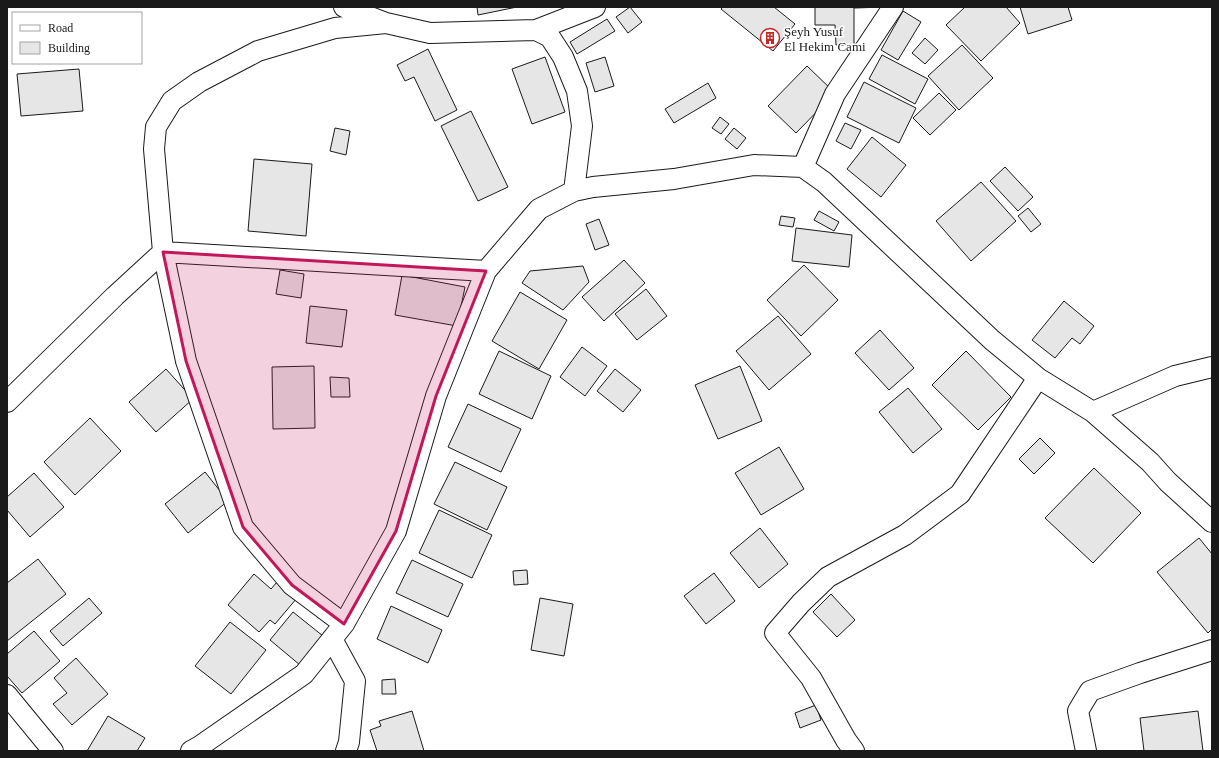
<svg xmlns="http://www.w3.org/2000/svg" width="1219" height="758" font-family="Georgia,serif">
	<rect width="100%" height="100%" fill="#fff"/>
	<!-- building -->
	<path fill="#e6e6e6" stroke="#1a1a1a" d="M477,7H517L478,15Z
		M630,7L642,22L628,33L616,17Z
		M723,7H774L795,24L773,51L721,9Z
		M815,7H884L854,8V45H836L835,25H815Z
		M965,7H1006L1020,23L981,61L946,25Z
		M1020,7H1068L1072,20L1028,34Z
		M903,11L921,22L898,60L881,50Z
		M607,19L615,31L577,54L570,42Z
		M925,38L938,50L925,64L912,53Z
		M962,45L993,78L959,110L928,76Z
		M428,49L457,110L435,121L414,77L405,81L397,65Z
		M882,55L928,79L915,104L869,79Z
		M545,57L565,112L532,124L512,69Z
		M605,57L614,86L595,92L586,63Z
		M807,66L835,93L796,133L768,106Z
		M79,69L83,111L21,116L17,74Z
		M864,82L916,108L899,143L847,117Z
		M708,83L716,98L674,123L665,109Z
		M939,93L956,110L930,135L913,118Z
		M471,111L508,187L478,201L441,126Z
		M720,117L729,124L721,134L712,128Z
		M845,123L861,130L851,149L836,141Z
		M335,128L350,131L346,155L330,151Z
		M734,128L746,138L737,149L725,139Z
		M872,137L906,165L881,197L847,169Z
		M254,159L312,164L306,236L248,231Z
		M1005,167L1033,197L1018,211L990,181Z
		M981,182L1016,221L971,261L936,221Z
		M1028,208L1041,224L1031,232L1018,216Z
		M819,211L839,222L834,231L814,220Z
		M781,216L795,218L793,227L779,225Z
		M599,219L609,245L595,250L586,224Z
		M796,228L852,235L849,267L792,261Z
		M624,260L645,283L604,321L582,297Z
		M804,265L838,300L801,336L767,300Z
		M583,266L589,282L563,310L522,283L530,271Z
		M280,270L304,274L301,298L276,294Z
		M402,275L465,287L457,326L395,315Z
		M646,289L667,316L637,340L615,314Z
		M520,292L567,320L539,369L492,341Z
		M1064,301L1094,326L1080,344L1072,338L1055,358L1032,340Z
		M310,306L347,310L342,347L306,343Z
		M778,316L811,354L769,390L736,351Z
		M880,330L914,368L889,390L855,353Z
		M582,347L607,366L585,396L560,377Z
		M499,351L551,376L532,419L479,394Z
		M966,351L1011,397L978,430L932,385Z
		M314,366L315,428L273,429L272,367Z
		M740,366L762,421L718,439L695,385Z
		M166,369L193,399L156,432L129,402Z
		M615,369L641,390L623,412L597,391Z
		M330,377L349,378L350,397H331Z
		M908,388L942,429L913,453L879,412Z
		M468,404L521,429L501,472L448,447Z
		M90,418L121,451L75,495L44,462Z
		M1040,438L1055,453L1034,474L1019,459Z
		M779,447L804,489L761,515L735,473Z
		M455,462L507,487L487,530L434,504Z
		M1094,468L1141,513L1093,563L1045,518Z
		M205,472L228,501L188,533L165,504Z
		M34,473L64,507L30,537L7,510V497Z
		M439,510L492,535L472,578L419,553Z
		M760,528L788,564L759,588L730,553Z
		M1199,538L1212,554V629L1208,633L1157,572Z
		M38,559L66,594L7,641V583Z
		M412,560L463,584L448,617L396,593Z
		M527,570L528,584L514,585L513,571Z
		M714,573L735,601L706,624L684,596Z
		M254,574L271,589L277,582L297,598L275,624L270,620L259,632L228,605Z
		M831,594L855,620L837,637L813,612Z
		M89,598L102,613L63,646L50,631Z
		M540,598L573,604L564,656L531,650Z
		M391,606L442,630L428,663L377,639Z
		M293,612L323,636L300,665L270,640Z
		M230,622L266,650L231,694L195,666Z
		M34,631L60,661L22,693L7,676V654Z
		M76,658L108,694L72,725L53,704L67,693L54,678Z
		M395,679L396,694H382V680Z
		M816,705L821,720L800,728L795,713Z
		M412,711L424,751H377L370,730L381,726L379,721Z
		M1198,711L1203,751H1144L1140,718Z
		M108,716L145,738L137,751H87Z"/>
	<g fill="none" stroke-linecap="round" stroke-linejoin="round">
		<!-- street casing -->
		<g stroke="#1a1a1a" stroke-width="22">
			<path id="street" d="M344,7L386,23L430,33L536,30L595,7
				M536,30L550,37L563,57L577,91L582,126L574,191
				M803,167L835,94L893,7
				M7,402L115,296L163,252L154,149L156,127L172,101L199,82L258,51L335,28L386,23
				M1093,412L1175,376L1212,367
				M344,624L292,585L243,527L186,361L163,252L486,271
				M332,639L355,681L349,742L346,751
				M7,695L53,751
				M191,751L200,746L304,674L344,624L396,531L436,396L486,271L539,209L574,191L593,187L674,179L754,165L803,167L824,182L992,340L1038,378L1093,412L1150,462L1168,482L1212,522
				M854,751L846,740L811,678L775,633L801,603L828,577L905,535L960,494L1038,378
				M1086,751L1078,711L1090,691L1140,673L1212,650"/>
		</g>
		<!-- street -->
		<use href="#street" stroke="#fff" stroke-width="20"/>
	</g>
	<!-- marked area -->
	<path fill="#c2185b" fill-opacity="0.2" stroke="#c2185b" stroke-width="3" stroke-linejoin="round" d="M163,252L486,271L436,396L396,531L344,624L292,585L243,527L186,361Z"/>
	<!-- icons -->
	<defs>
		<g id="building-ring" transform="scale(1)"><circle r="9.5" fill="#fff" stroke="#c62828" stroke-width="1.5"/><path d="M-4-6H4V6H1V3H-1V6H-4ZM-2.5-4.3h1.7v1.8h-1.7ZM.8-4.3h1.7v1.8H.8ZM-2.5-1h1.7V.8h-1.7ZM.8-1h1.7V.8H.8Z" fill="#c62828"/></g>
	</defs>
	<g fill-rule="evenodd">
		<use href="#building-ring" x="770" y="38"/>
	</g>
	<g text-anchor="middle" stroke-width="3" stroke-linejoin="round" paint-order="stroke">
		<!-- poi labels -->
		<g font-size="13" fill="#1a1a1a" stroke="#fff" text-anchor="start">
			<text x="784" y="36">Şeyh Yusuf<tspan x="784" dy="15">El Hekim Cami</tspan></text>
		</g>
	</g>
	<!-- border -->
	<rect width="1219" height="758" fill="none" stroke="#1a1a1a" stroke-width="16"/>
	<!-- legend -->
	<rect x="12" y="12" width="130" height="52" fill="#ffffff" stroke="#a3a3a3"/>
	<rect x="20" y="25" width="20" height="6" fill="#ffffff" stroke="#a3a3a3"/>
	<text x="48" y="32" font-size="12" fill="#1a1a1a">Road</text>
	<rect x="20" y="42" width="20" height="12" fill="#e6e6e6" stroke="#a3a3a3"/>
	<text x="48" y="52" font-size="12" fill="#1a1a1a">Building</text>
</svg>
